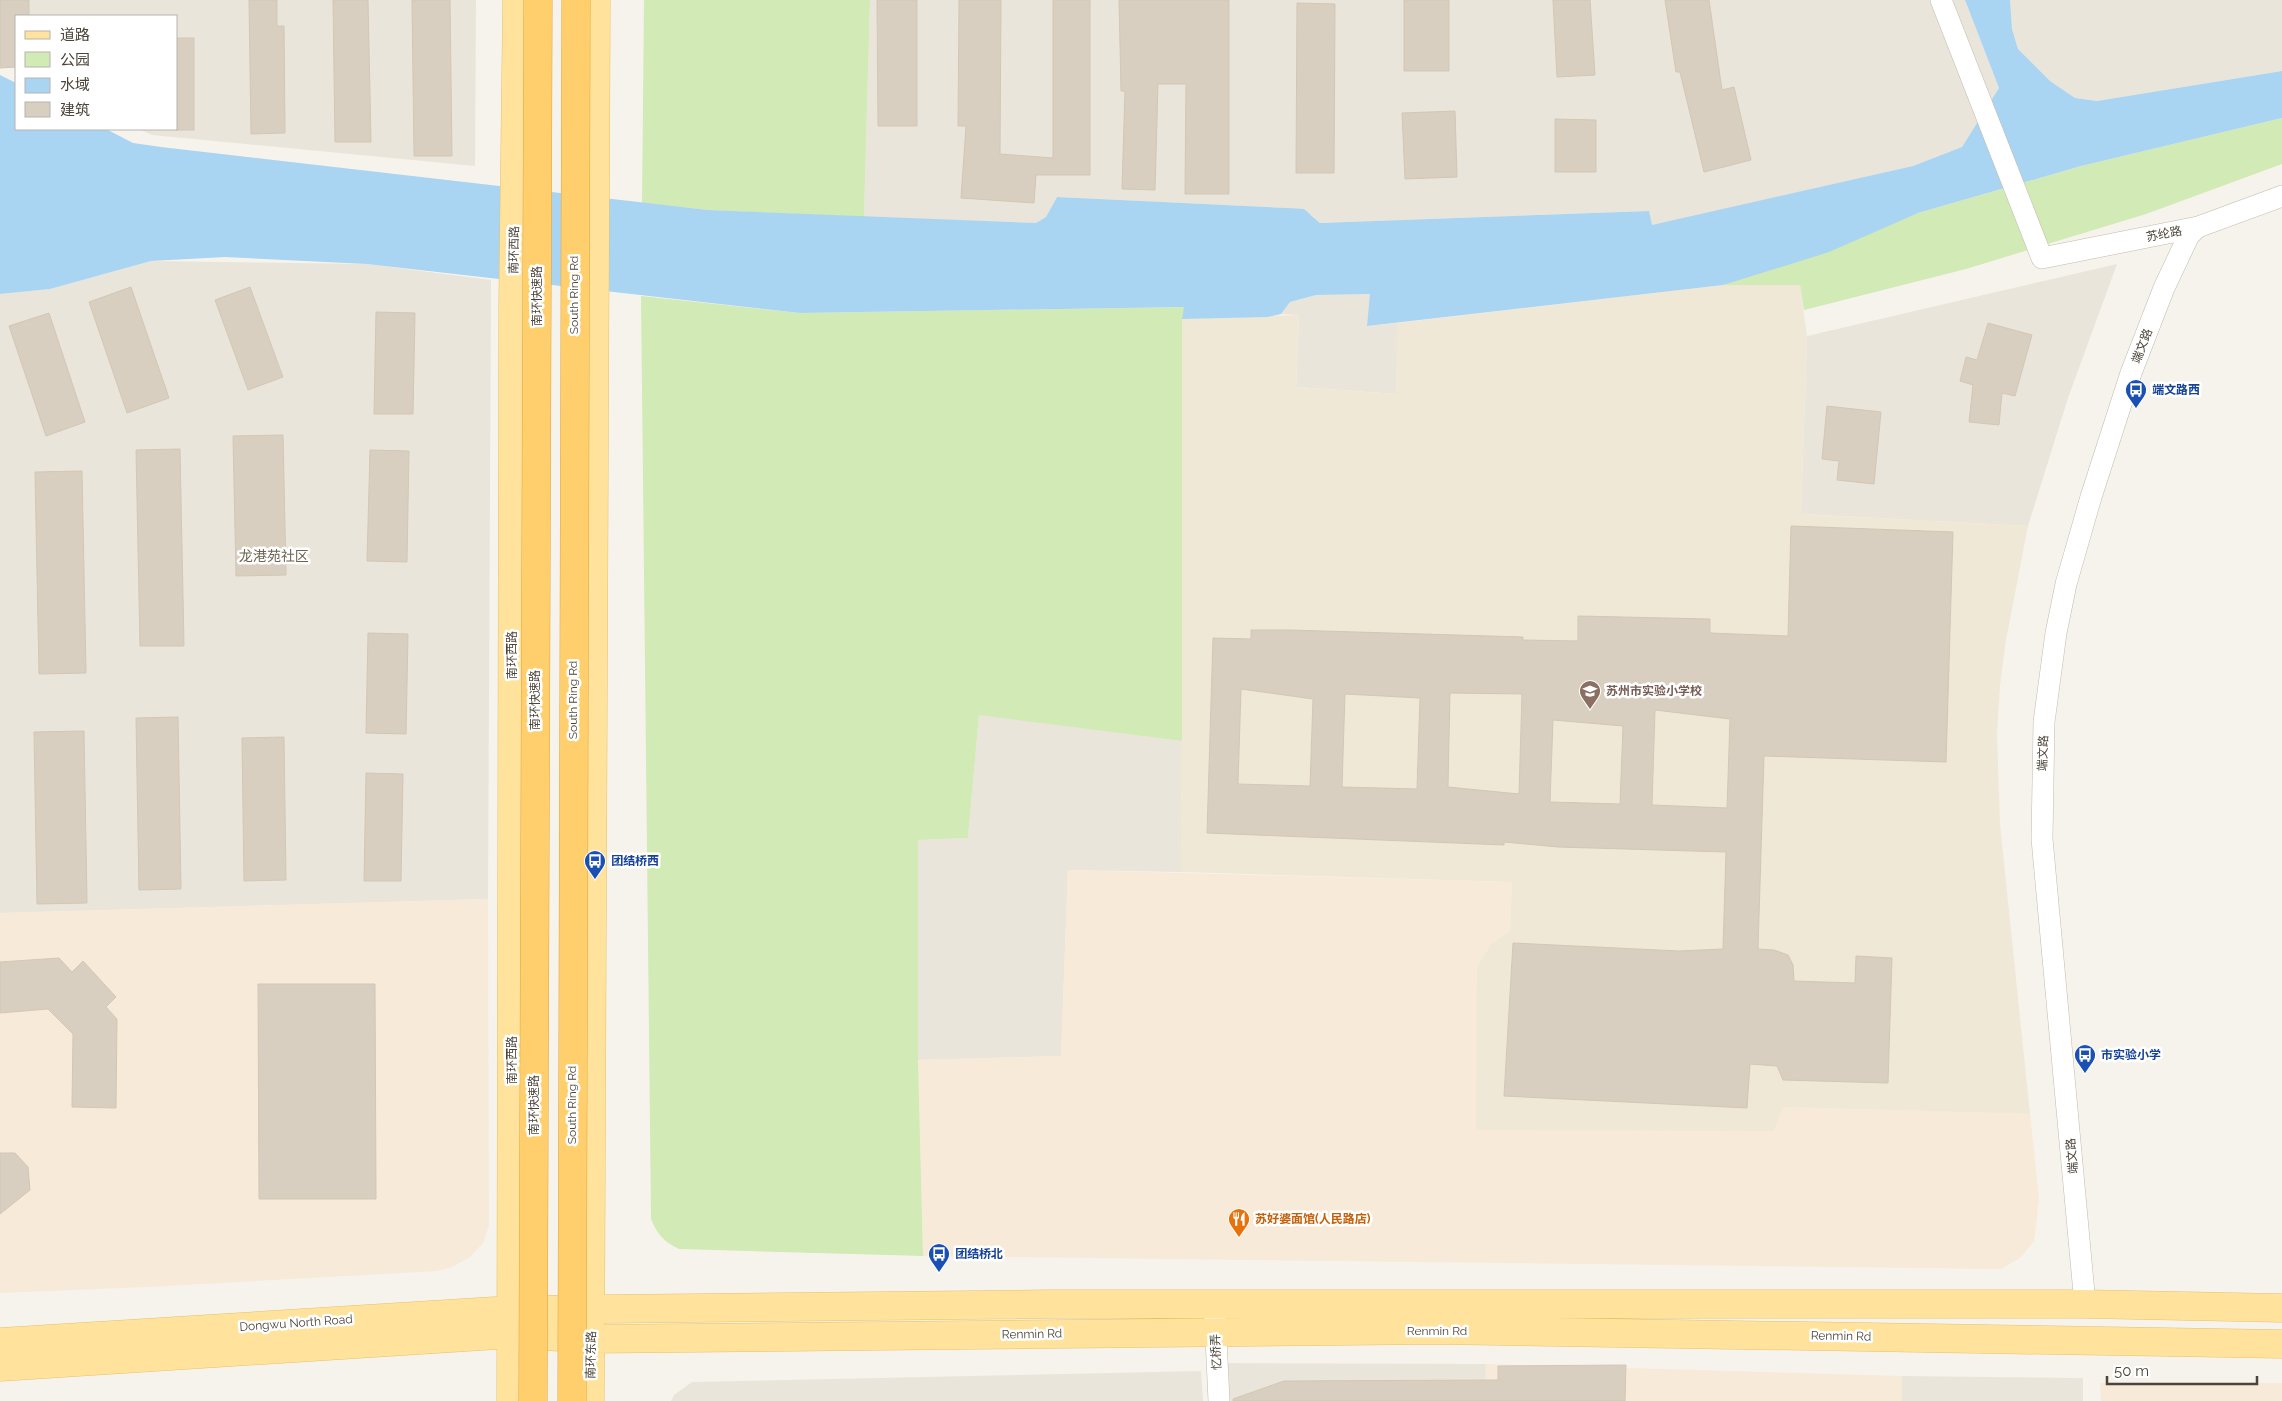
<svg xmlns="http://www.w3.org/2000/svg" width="2282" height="1401" font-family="Raleway,'Noto Sans SC',sans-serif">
	<rect width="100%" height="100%" fill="#f6f3ec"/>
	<!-- residential -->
	<path fill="#eae5da" d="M0,0H476L475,166L152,135L139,129H176V16H16V69L0,61Z
		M870,0H1965L1999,88L1962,147L1913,166L1652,226L1648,211L1320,223L1312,215L1287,208L1057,197L1046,217L1036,223L864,217Z
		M2010,0H2282V71L2097,101L2075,98L2050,81L2018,49L2012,29Z
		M151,261L367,264L491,280L488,899L0,913V294L50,289Z
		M2117,264L2068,398L2028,526L1801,514L1807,336Z
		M1371,294L1367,326L1397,323V394L1296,387L1299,315L1281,314L1290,302L1316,295Z
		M979,714L1182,741L1181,872L1068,870L1061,1056L918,1060V840L968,838Z
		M1220,1363L1486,1364L1485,1401H1222Z
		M1201,1371L1203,1401H671L674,1395L692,1382Z
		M1902,1376L2083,1378V1401H1902Z"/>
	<!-- commercial -->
	<path fill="#f7ead8" d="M1068,870L1512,882L1510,931L1492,943L1783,1107L2030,1114L2039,1199L2034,1241L2020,1258L2001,1269L923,1256L918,1060L1061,1056Z
		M488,899L489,1225L483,1243L470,1257L450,1268L436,1271L147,1287L0,1293V913Z
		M1486,1364L1902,1376V1401H1485Z
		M2100,1383H2282V1401H2101Z"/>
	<!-- education -->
	<path fill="#efe8d6" d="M1723,285H1800L1807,336L1801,514L2028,526L2006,640L2000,686L1997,734L2000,824L2030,1114L1783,1107L1774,1131L1476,1130L1477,967L1492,943L1510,931L1512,882L1181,872L1182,319L1299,315L1296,387L1396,394L1397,323Z"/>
	<!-- green -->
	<path fill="#d2eab5" d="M644,0H870L864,217L708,210L642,203Z
		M2282,118V164L2146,214L1966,269L1804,310L1800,285H1723L1918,213L2081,166Z
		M641,296L800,313L1185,307L1182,319V741L979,715L968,838L918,840V1060L923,1256L679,1249C664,1242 657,1234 651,1219Z"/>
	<!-- water -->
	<path fill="#a9d4f2" d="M1965,0H2010L2012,29L2018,49L2050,81L2075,98L2097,101L2282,71V118L2081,166L1918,213L1829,252L1723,285L1367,326L1370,294L1316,295L1290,302L1281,314L1268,317L1182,319L1184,307L800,313L367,264L225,257L151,261L50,289L0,294V75L16,83V129H106L133,143L161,147L708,210L1036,223L1046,217L1057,197L1287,208L1304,209L1320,223L1649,211L1652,225L1913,166L1962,147L1999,88Z"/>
	<!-- building -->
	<path fill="#d8cfc1" stroke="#d3c7b4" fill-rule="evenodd" d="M0,0H29V16H16V67L0,68Z
		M249,0H277V26H284L285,133L251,134Z
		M333,0H368L371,142H335Z
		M412,0H450L452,156H414Z
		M877,0H917V126H878Z
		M959,0H1001L1000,154L1053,158V0H1090V175H1036L1034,203L961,198L966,126H958Z
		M1119,0H1229V194H1185L1186,84H1158L1155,190L1122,189L1125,91H1121Z
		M1404,0H1449V71H1404Z
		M1553,0H1590L1595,75L1557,77Z
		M1665,0H1709L1722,90L1734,87L1751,160L1704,172L1680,72H1676Z
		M1297,3L1335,4L1334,173H1296Z
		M176,38H194V130H176Z
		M1455,111L1457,177L1405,179L1402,113Z
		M1555,119L1596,120V172H1555Z
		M131,287L169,398L127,413L89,302Z
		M250,287L283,377L248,390L215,300Z
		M376,312L415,313L413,414H374Z
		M49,313L85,422L46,436L9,326Z
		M1988,323L2032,335L2015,396L2002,393L1999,425L1969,422L1973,385L1960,381L1966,357L1977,360Z
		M1827,406L1881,412L1874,484L1837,480L1839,461L1822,459Z
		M283,435L286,575L236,576L233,436Z
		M180,449L184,646H140L136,450Z
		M370,450L409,451L407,562L367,561Z
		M82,471L86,673L39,674L35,472Z
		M1791,526L1953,532L1946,762L1764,756L1758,949L1774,950L1788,955L1793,965L1794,981L1855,983L1856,956L1892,958L1888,1083L1783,1080L1777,1066L1750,1064L1747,1108L1504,1096L1513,943L1679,951L1723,949L1726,852L1558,847L1504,842V845L1207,833L1213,638L1251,639V630H1289L1523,637V640L1578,641V616L1710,619V633L1788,636ZM1241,689L1313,699L1310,786L1238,784ZM1450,693L1522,694L1519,794L1448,787ZM1345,694L1420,698L1417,789L1342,787ZM1655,710L1730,719L1727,808L1652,805ZM1553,720L1623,726L1620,804L1550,802Z
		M368,633L408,634L406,734L366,733Z
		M178,717L181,889L139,890L136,718Z
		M84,731L87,903L37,904L34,732Z
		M284,737L286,880L244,881L242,738Z
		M366,773L403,774L401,881H364Z
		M59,958L72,972L83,961L116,997L106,1007L117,1019L116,1108L72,1107L73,1034L48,1009L0,1013V962Z
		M258,984H375L376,1199H259Z
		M0,1153H15L28,1167L30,1190L0,1214Z
		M1626,1365L1625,1401H1233V1399L1284,1381L1498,1380V1366Z"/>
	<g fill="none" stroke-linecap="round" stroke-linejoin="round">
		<!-- minor casing -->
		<g stroke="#c2bbae" stroke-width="22">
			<path id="minor" d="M1941,0L2042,258L2198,227L2282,196
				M2085,1304L2042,839L2044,722L2056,633L2066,584L2091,497L2131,373L2164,288L2189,235L2198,227
				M1215,1317L1219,1401"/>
		</g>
		<!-- major casing -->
		<g stroke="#e6c16a" stroke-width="29">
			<path id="major" d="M0,1342L512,1310L1052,1304H2085L2282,1308
				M0,1367L512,1334L591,1339L1440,1330L2282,1344
				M511,1401L513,306L517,0
				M590,1401L596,0"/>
		</g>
		<!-- minor -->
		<use href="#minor" stroke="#fff" stroke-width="21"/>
		<!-- major -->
		<use href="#major" stroke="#ffe39c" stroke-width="28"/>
		<!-- highway-bridge casing -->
		<g stroke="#e0a43c" stroke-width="29" stroke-linecap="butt">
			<path id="highway-bridge" d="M533,1401L538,0
				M572,1401L576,0"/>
		</g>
		<!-- highway-bridge -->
		<use href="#highway-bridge" stroke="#ffcf6e" stroke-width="28"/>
	</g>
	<!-- icons -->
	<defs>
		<g id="bus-pin" transform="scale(1.125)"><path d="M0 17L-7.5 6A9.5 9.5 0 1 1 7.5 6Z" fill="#1a4fb4" stroke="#fff"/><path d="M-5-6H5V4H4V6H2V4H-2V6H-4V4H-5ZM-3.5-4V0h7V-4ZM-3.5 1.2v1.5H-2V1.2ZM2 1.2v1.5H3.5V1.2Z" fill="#fff"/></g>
		<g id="school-pin" transform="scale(1.125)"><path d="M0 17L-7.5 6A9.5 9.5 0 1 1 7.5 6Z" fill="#8d6e63" stroke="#fff"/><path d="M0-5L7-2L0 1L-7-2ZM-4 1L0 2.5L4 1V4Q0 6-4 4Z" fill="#fff"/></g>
		<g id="restaurant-pin" transform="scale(1.125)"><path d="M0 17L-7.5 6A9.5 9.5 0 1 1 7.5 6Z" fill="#e8710a" stroke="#fff"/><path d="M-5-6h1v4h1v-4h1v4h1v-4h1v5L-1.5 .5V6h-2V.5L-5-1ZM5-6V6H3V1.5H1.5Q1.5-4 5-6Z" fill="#fff"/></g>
	</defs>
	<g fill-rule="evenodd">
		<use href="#bus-pin" x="2136" y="390"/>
		<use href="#school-pin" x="1590" y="691"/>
		<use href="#bus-pin" x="595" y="861"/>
		<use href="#bus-pin" x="2085" y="1055"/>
		<use href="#restaurant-pin" x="1239" y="1219"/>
		<use href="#bus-pin" x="939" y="1254"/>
	</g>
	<g text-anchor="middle" stroke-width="5" stroke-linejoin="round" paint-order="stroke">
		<!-- street labels -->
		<g font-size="12" fill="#4b4439" stroke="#fff">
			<text transform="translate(2164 234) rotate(-11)" y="4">苏纶路</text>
			<text transform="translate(514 250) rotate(-89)" y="4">南环西路</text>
			<text transform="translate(574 295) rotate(-90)" y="4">South Ring Rd</text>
			<text transform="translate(537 296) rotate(-90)" y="4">南环快速路</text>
			<text transform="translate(2142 346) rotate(-69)" y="4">端文路</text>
			<text transform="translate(512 655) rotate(-90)" y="4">南环西路</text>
			<text transform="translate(535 700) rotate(-90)" y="4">南环快速路</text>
			<text transform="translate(573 700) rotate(-90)" y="4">South Ring Rd</text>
			<text transform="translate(2043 753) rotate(-88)" y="4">端文路</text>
			<text transform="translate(512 1060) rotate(-90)" y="4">南环西路</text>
			<text transform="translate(534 1105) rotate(-90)" y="4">南环快速路</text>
			<text transform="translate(572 1105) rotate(-90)" y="4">South Ring Rd</text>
			<text transform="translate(2072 1156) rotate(-95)" y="4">端文路</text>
			<text transform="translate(296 1323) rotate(-4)" y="4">Dongwu North Road</text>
			<text x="1437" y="1335">Renmin Rd</text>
			<text transform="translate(1032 1334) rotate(-1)" y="4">Renmin Rd</text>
			<text transform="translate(1841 1336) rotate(1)" y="4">Renmin Rd</text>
			<text transform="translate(1216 1352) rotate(-93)" y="4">忆桥弄</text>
			<text transform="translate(591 1355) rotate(-89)" y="4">南环东路</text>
		</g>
		<!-- transit labels -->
		<g font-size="12" font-weight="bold" fill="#164399" stroke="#fff" text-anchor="start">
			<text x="2152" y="394">端文路西</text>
			<text x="611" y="865">团结桥西</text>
			<text x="2101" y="1059">市实验小学</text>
			<text x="955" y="1258">团结桥北</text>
		</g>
		<!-- education labels -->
		<g font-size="12" font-weight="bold" fill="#785e54" stroke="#fff" text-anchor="start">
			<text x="1606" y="695">苏州市实验小学校</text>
		</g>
		<!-- food labels -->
		<g font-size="12" font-weight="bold" fill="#c56008" stroke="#fff" text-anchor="start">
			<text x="1255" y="1223">苏好婆面馆(人民路店)</text>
		</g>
		<!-- neighbourhood labels -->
		<g font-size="14" fill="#6e6250" stroke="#fff">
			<text x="274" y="561">龙港苑社区</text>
		</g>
	</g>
	<!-- legend -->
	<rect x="15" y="15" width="162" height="115" fill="#ffffff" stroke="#b7b4b0"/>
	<rect x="25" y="31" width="25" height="8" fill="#ffe39c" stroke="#b7b4b0"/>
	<text x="60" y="40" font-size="15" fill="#4b4439">道路</text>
	<rect x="25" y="52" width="25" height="15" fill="#d2eab5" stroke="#b7b4b0"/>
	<text x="60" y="65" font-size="15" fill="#4b4439">公园</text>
	<rect x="25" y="78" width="25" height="15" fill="#a9d4f2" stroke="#b7b4b0"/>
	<text x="60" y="90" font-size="15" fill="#4b4439">水域</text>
	<rect x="25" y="102" width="25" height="15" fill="#d8cfc1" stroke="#b7b4b0"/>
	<text x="60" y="115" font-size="15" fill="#4b4439">建筑</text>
	<!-- scale -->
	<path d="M2107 1376v8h150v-8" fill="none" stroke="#4b4439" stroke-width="2.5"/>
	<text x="2114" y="1376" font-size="15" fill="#4b4439" stroke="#ffffff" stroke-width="4" paint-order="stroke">50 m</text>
</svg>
